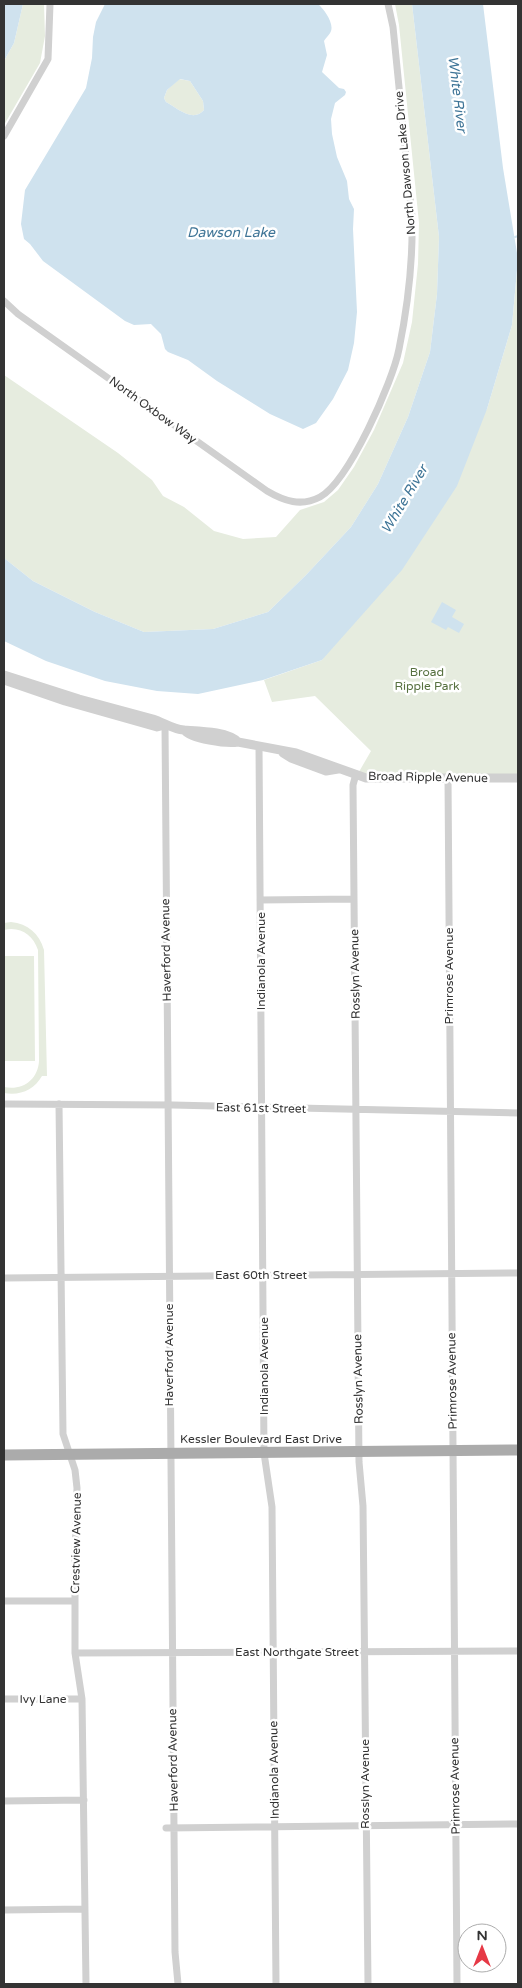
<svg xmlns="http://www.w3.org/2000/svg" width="522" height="1988" font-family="'Varela Round',sans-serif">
	<rect width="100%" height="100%" fill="#fff"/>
	<!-- green -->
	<path fill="#e6ecdf" d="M23,4H44L45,36L40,63L4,125V61L14,43Z
		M395,4H412L439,237L437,294L430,352L408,417L378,484L351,527L306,575L268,612L213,629L144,632L95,612L33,581L4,558V375L118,453L152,480L163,496L184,507L214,531L243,539L276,537L300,510L324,502L338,490L354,467L374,430L403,363L412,322L418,264L419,223L399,25Z
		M179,79L190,81L203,101L204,110C193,123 177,108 166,102L164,98L167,90Z
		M518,260V777H356L371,751L315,696L272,702L264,680L322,660L487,409L512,325Z
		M11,922C28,924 39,933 44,950L47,1076H42C34,1090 20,1096 4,1093V1087C22,1091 38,1080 39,1061L38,950C33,935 20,926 4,930V923Z
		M4,956H34L35,1061H4Z"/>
	<!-- water -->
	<path fill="#cfe2ee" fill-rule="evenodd" d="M4,4H23L14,43L4,61Z
		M105,4H318C324,9 334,23 331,31C330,34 326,38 324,41L327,55L322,72L339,88L344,89L346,92L345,95L335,103L331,119L332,134L337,157L347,181L349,199L354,209L353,229L357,312L354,343L348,370L333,399L316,423L303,429L270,414L217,381L188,360L168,352L165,349L161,334L151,324L134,325L125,321L43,261L30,244L24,239L21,224L25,190L86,88L92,58L93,37L96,22ZM180,79L190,81L203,101L204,110C193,123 177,108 166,102L164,98L167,90Z
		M412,4H483L503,168L518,259L512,325L487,409L457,486L402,570L322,660L263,680L198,694L157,691L105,681L46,661L4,641V558L33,581L95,612L144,632L213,629L268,612L306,575L351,527L378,484L408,417L430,352L437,294L439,237Z
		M442,602L456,610L452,617L464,624L459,633L448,627L446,630L431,622Z"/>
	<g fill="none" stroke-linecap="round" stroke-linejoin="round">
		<!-- stream -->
		<path stroke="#cfe2ee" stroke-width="2" d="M515,237L518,236"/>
		<!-- minor -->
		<path stroke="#d0d0d0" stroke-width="7" d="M4,136L48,59L50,4
			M4,301L18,314L267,491C284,501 301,507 320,497C349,481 393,381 399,349C408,305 413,261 412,217L393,27L388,4
			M165,725L175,1952L178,1984
			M259,746L264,1453L272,1507L276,1984
			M356,774L353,785L359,1462L363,1506L368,1984
			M448,778L457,1984
			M260,900L354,899
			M4,1104L173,1105L518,1113
			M59,1104L63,1434L75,1470L77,1488L75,1560V1653L82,1699L86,1984
			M4,1278L518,1273
			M4,1601H75
			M75,1653L518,1651
			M4,1699H82
			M4,1801L84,1800
			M166,1828L518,1824
			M4,1910L85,1909"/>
		<!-- tertiary -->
		<path stroke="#d0d0d0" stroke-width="9" d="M4,675L79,699L153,719C163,722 172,729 184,730C197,731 228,731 238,742
			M4,680L65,701L157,727L165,725
			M184,730C191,739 227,744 238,742L296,753L366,778H518
			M283,753L291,758L326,771L338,769"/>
		<!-- primary -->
		<path stroke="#ababab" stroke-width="11" d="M4,1455L518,1450"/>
	</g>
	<g text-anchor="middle" stroke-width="5" stroke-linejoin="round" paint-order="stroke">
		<!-- street labels -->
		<g font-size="12" fill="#333" stroke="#fff">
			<text transform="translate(405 163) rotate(-95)" y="4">North Dawson Lake Drive</text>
			<text transform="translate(153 410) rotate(36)" y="4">North Oxbow Way</text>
			<text transform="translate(428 777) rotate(1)" y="4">Broad Ripple Avenue</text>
			<text transform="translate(166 950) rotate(-91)" y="4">Haverford Avenue</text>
			<text transform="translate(261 961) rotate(-90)" y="4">Indianola Avenue</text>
			<text transform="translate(355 974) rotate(-91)" y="4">Rosslyn Avenue</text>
			<text transform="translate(449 976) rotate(-90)" y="4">Primrose Avenue</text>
			<text transform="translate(261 1108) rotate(1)" y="4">East 61st Street</text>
			<text x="261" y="1279">East 60th Street</text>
			<text transform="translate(169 1355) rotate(-90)" y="4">Haverford Avenue</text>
			<text transform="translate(264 1366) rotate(-90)" y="4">Indianola Avenue</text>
			<text transform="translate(358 1379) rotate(-91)" y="4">Rosslyn Avenue</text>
			<text transform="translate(452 1381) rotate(-91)" y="4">Primrose Avenue</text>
			<text x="261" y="1443">Kessler Boulevard East Drive</text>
			<text transform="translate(76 1543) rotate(-89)" y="4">Crestview Avenue</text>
			<text x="297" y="1656">East Northgate Street</text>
			<text x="43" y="1703">Ivy Lane</text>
			<text transform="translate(173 1760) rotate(-91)" y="4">Haverford Avenue</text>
			<text transform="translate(274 1770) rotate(-91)" y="4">Indianola Avenue</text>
			<text transform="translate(365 1784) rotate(-90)" y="4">Rosslyn Avenue</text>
			<text transform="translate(455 1786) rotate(-91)" y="4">Primrose Avenue</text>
		</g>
		<!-- park labels -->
		<g font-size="12" fill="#56703f" stroke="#fff">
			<text x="427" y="676">Broad<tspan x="427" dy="14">Ripple Park</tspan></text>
		</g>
		<!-- water labels -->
		<g font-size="14" font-style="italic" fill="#3f7597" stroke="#fff">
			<text transform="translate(458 94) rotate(83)" y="5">White River</text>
			<text x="231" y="237">Dawson Lake</text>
			<text transform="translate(404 499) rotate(-59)" y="5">White River</text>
		</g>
	</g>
	<!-- border -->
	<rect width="522" height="1988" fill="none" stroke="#333333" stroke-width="10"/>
	<!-- north arrow -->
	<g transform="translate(482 1948)"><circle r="24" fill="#ffffff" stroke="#adadad"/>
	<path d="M0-4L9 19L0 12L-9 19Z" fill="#e63946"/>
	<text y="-8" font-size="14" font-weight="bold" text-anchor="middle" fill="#333333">N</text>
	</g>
</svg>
